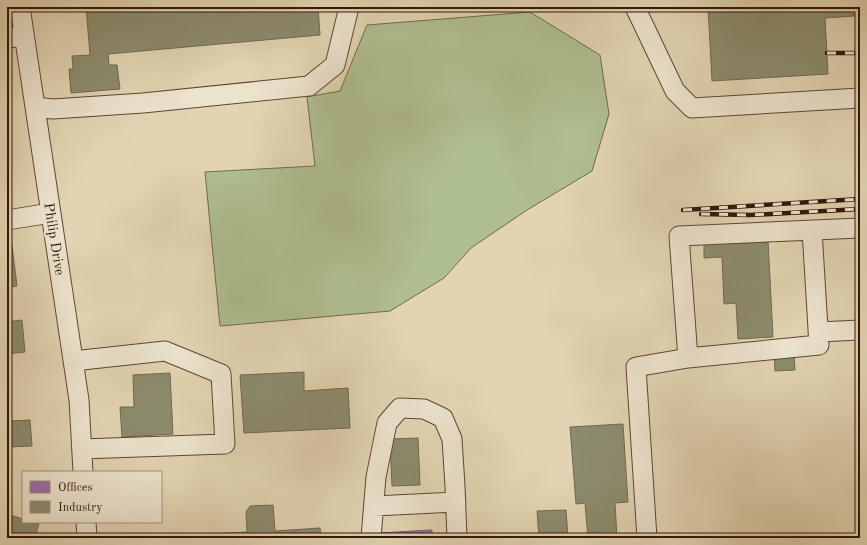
<svg xmlns="http://www.w3.org/2000/svg" width="867" height="545" font-family="'Old Standard TT',serif">
	<rect width="100%" height="100%" fill="#e2d4b2"/>
	<filter id="stains"><feTurbulence type="fractalNoise" baseFrequency=".005" numOctaves="4"/><feColorMatrix values="0 0 0 0 .2 0 0 0 0 .09 0 0 0 0 .02 0 0 0 .5 -.17"/></filter>
	<radialGradient id="worn" r=".72"><stop offset=".6" stop-color="#630" stop-opacity="0"/><stop offset="1" stop-color="#630" stop-opacity=".3"/></radialGradient>
	<!-- green -->
	<path fill="#afbe8f" stroke="#706a4c" d="M530,12L600,55L609,114L592,171L527,210L471,248L444,278L390,311L220,326L205,172L315,166L307,97L340,91L367,25Z"/>
	<!-- offices -->
	<path fill="#9970ab" stroke="#7a557b" d="M432,530V538H380L379,533Z"/>
	<!-- industry -->
	<path fill="#8c8c6e" stroke="#716950" d="M86,7H318L320,35L108,54L109,65H117L120,89L71,93L69,69H73L72,56L90,55Z
		M708,7H854V16L825,18L828,74L712,81Z
		M768,240L773,337L738,339L736,303L724,304L722,257L704,258V244Z
		M12,245L17,286L7,288V246Z
		M22,320L25,352L7,354V322Z
		M794,352L795,370L775,371L774,354Z
		M304,372V391L348,388L350,428L244,433L240,375Z
		M170,373L173,434L122,437L120,407H134L133,375Z
		M30,420L32,446L7,447V421Z
		M623,424L628,502L615,503L617,538H588L585,503L576,504L570,427Z
		M418,438L420,485L392,486L390,439Z
		M273,505L275,531L320,528L321,538H210L209,534L247,532L246,512L250,506Z
		M566,510L568,538H539L537,511Z
		M7,514L23,519V522L39,523L35,538H7Z"/>
	<g fill="none" stroke-linecap="round" stroke-linejoin="round">
		<!-- minor casing -->
		<g stroke="#5d4634" stroke-width="21">
			<path id="minor" d="M20,7L79,400L83,472
				M635,7L675,91L692,108L860,98
				M7,38L24,36
				M35,107L53,109L143,103L309,86L335,65L349,7
				M7,220L51,213
				M818,332L860,330
				M688,358L819,345L812,230
				M73,361L165,351L221,374L225,444L82,449
				M374,506L456,502
				M86,522L87,538
				M371,538L376,477L387,423L400,408L424,409L443,418L452,439L455,486L457,538
				M647,538L636,367L688,358L679,236L860,228"/>
		</g>
		<!-- minor -->
		<use href="#minor" stroke="#ece3cd" stroke-width="19"/>
		<!-- rail casing -->
		<g stroke="#31160a" stroke-width="4.5">
			<path id="rail" d="M827,53H860
				M683,210L860,199
				M701,214L751,215L860,209"/>
		</g>
		<!-- rail -->
		<use href="#rail" stroke="#ece3cd" stroke-width="3" stroke-dasharray="9" stroke-linecap="butt"/>
	</g>
	<g text-anchor="middle" stroke-width="4" stroke-linejoin="round" paint-order="stroke">
		<!-- street labels -->
		<g font-size="14" fill="#31160a" stroke="#ece3cd">
			<text transform="translate(55 239) rotate(81)" y="5">Philip Drive</text>
		</g>
	</g>
	<!-- margin -->
	<rect width="867" height="545" fill="none" stroke="#e2d4b2" stroke-width="24"/>
	<rect x="8" y="8" width="851" height="529" fill="none" stroke="#31160a" stroke-width="2"/>
	<rect x="12" y="12" width="843" height="521" fill="none" stroke="#31160a"/>
	<!-- legend -->
	<rect x="22" y="471" width="140" height="52" fill="#ece3cd" stroke="#a1917f"/>
	<rect x="30" y="481" width="20" height="12" fill="#9970ab" stroke="#a1917f"/>
	<text x="58" y="491" font-size="12" fill="#31160a">Offices</text>
	<rect x="30" y="501" width="20" height="12" fill="#8c8c6e" stroke="#a1917f"/>
	<text x="58" y="511" font-size="12" fill="#31160a">Industry</text>
	<rect width="100%" height="100%" filter="url(#stains)"/>
	<rect width="100%" height="100%" fill="url(#worn)"/>
</svg>
